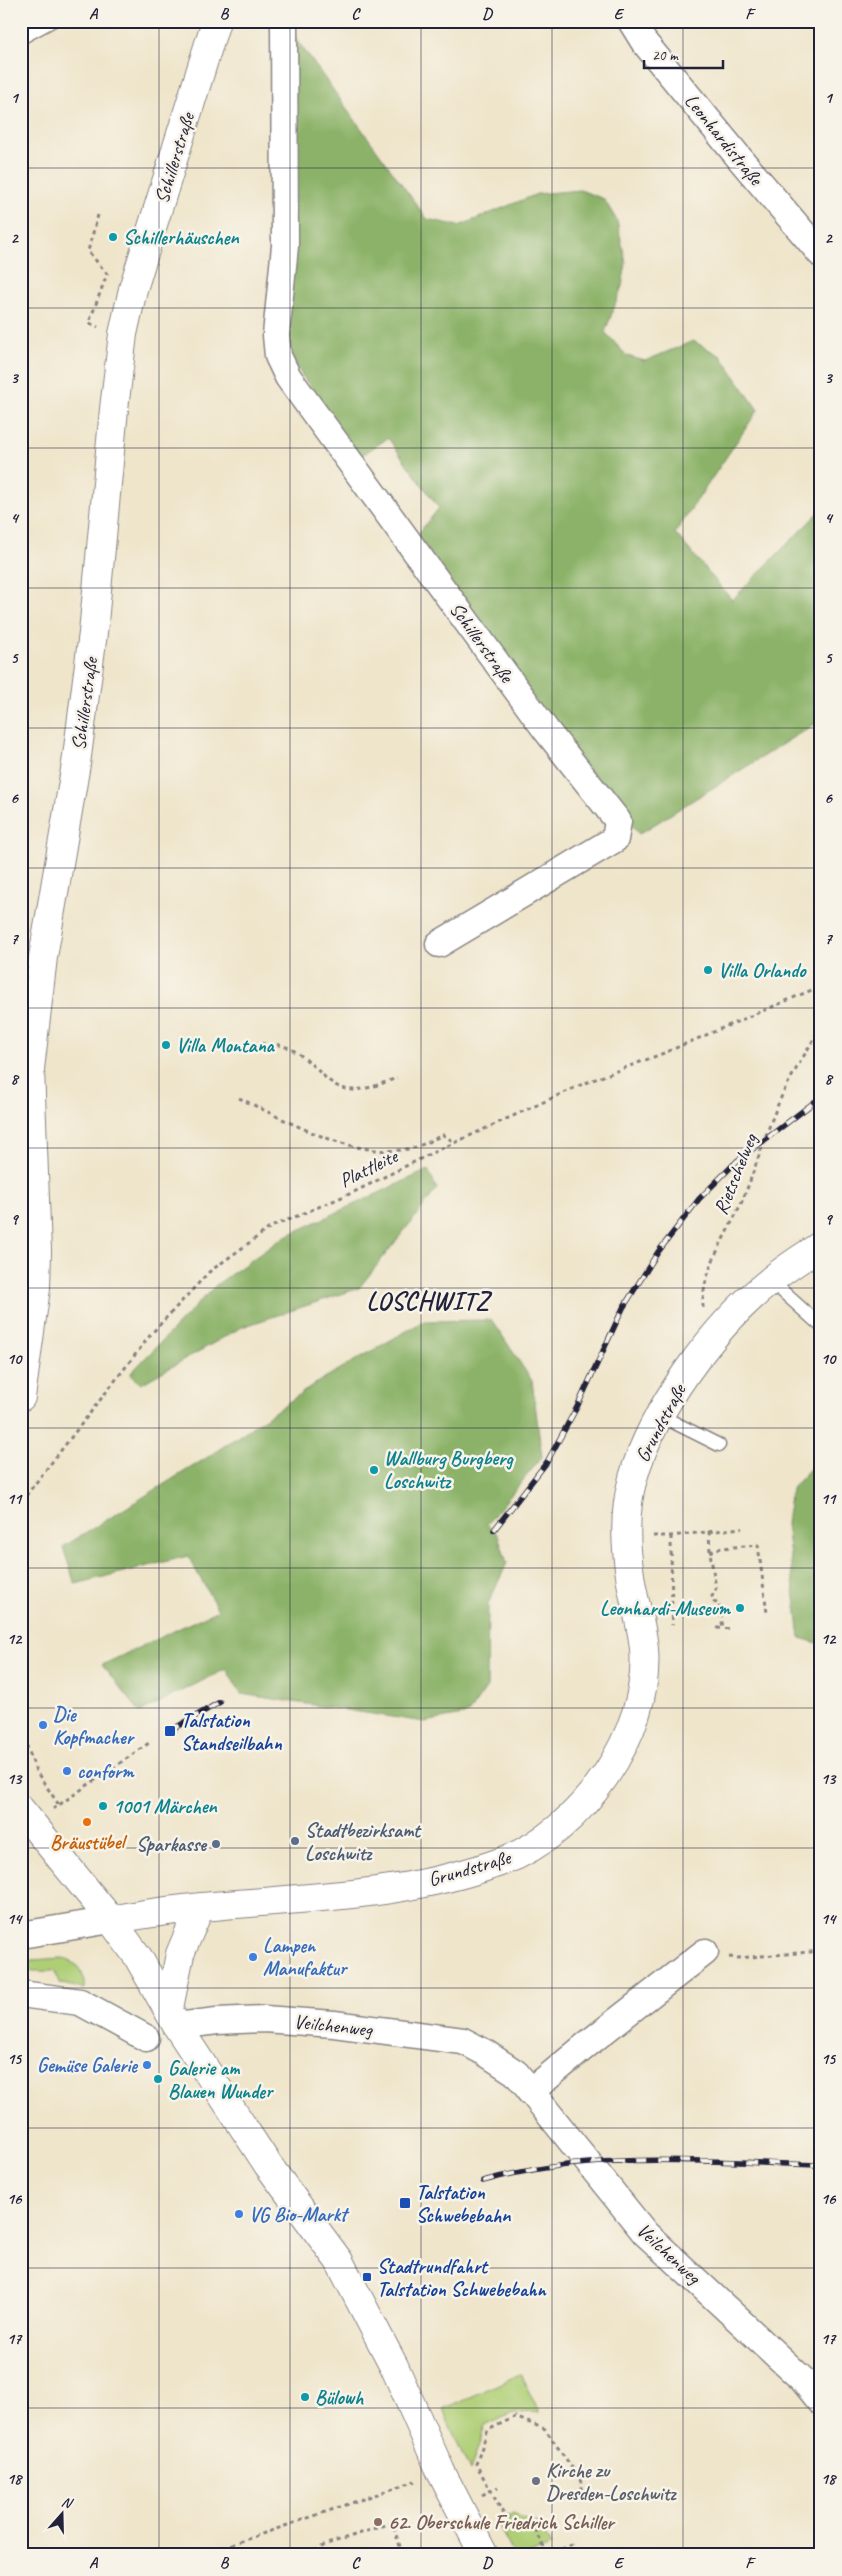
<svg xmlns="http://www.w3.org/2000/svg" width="842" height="2576" font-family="Caveat,sans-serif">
	<rect width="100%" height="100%" fill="#f7f3e8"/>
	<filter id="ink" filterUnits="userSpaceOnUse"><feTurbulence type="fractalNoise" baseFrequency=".02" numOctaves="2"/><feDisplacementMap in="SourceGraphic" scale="10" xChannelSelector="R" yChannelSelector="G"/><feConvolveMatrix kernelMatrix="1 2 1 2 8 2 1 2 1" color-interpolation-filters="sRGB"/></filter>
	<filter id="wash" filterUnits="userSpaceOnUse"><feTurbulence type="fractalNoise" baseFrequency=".0096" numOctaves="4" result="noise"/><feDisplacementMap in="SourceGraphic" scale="20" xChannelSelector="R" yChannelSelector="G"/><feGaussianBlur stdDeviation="1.12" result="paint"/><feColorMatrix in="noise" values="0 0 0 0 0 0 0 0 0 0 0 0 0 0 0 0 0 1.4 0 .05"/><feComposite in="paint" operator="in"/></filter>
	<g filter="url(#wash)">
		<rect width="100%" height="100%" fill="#efe5cb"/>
		<!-- green -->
		<path fill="#afcf76" stroke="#687858" d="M61,1958C78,1963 85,1971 84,1989L59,1983L55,1971H21V1961Z
			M520,2374L539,2412L513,2413L485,2426L470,2471L443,2410Z
			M513,2514L539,2525L551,2545L532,2555H514L497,2523Z"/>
		<!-- forest -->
		<path fill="#8bb267" stroke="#566a51" d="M294,36L427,219L459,226L537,194L580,190L604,199L617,221L626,263L622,286L605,332L627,356L645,361L693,341L721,356L758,410L675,533L732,600L821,510V720L639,834L551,722L417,535L439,508L388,438L359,457L288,355Z
			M428,1170L437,1189L359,1288L242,1327L141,1384L130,1374L216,1285L284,1237Z
			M492,1320L532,1381L542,1457L487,1524L498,1535L507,1563L488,1604L487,1687L468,1714L425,1722L241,1694L226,1669L140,1712L102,1665L218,1610L188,1556L75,1584L63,1547L208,1457L321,1380L424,1321Z
			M821,1457V1644L800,1638L786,1524L791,1489Z"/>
	</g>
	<g filter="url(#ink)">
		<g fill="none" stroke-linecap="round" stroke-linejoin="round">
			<!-- lane casing -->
			<g stroke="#888483" stroke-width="15">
				<path id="lane" d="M21,38L52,21
					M770,1280L821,1326
					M661,1416L719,1445"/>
			</g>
			<!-- street casing -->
			<g stroke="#888483" stroke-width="29">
				<path id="street" d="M284,21L285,246L276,335L278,356L288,377L546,730L618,821L615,839L439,944
					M631,21L644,42L741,160L821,254
					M21,1935L111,1920
					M21,1994L80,2002L146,2038
					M177,2026L217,2021L264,2019L334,2024L463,2041L484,2052L516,2073L645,2233L803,2380L821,2402
					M530,2092L590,2042L705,1952"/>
			</g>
			<!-- secondary casing -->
			<g stroke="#888483" stroke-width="30">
				<path id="secondary" d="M21,1397L36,1288L37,1251L30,1069L43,957L76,764L93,633L114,409L123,334L133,289L216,21
					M21,1810L111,1920L138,1957L177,2026L268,2165L339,2261L394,2366L441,2472L484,2555
					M111,1920C241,1894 377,1908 503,1861C581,1832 651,1733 644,1649C642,1624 633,1600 630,1575C625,1544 624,1510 633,1478C652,1410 714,1326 769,1282C785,1268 804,1257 821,1245
					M169,2008L180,1954L200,1907"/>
			</g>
			<!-- path -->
			<path stroke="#888483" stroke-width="3" stroke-dasharray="4 4" stroke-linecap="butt" d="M98,215L88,251L107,274L89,323L98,327
				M237,1045C250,1045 266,1042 279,1045C307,1050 324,1085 345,1089C361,1093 382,1083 397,1078
				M239,1098C288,1121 352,1159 408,1149C420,1147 433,1139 444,1135L455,1143
				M703,1308C701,1268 731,1230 745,1194C759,1159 769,1121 786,1087C797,1067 809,1047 821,1027
				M21,1502L152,1333L209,1272L271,1227L354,1192L432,1153L585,1083L664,1053L821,986
				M709,1531L710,1552L716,1588L712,1596L714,1602L719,1604L723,1628
				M653,1536H671L742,1528
				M671,1536L672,1625
				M710,1552L721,1548L758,1545L767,1613
				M717,1628L732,1629
				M21,1730L36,1771L59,1805
				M53,1809L152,1741
				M729,1957L738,1958L821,1951
				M482,2495L498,2487
				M544,2547L535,2528L504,2515L476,2464L488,2430L515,2417L545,2429L582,2482V2500
				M201,2555L415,2481
				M307,2555L327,2544L392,2523L403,2555
				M556,2555L560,2550L574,2543"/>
			<!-- lane -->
			<use href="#lane" stroke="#fff" stroke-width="12"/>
			<!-- street -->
			<use href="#street" stroke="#fff" stroke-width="26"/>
			<!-- secondary -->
			<use href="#secondary" stroke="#fff" stroke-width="28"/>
			<!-- rail casing -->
			<g stroke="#22223b" stroke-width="5.5">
				<path id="rail" d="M494,1530L547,1462L577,1407L623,1308L658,1252L699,1199L737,1161L821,1097
					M170,1731L220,1702
					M483,2181C593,2150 708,2162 821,2165"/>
			</g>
			<!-- rail -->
			<use href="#rail" stroke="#f7f3e8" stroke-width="4" stroke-dasharray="11" stroke-linecap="butt"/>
		</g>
	</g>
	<!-- grid -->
	<path fill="none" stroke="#22223b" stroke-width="1" stroke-opacity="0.55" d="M159,21V2555M290,21V2555M421,21V2555M552,21V2555M683,21V2555M21,168H821M21,308H821M21,448H821M21,588H821M21,728H821M21,868H821M21,1008H821M21,1148H821M21,1288H821M21,1428H821M21,1568H821M21,1708H821M21,1848H821M21,1988H821M21,2128H821M21,2268H821M21,2408H821"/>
	<!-- markers -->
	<g fill="#0f9aa8" stroke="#f7f3e8" stroke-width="2">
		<circle cx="113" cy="237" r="5"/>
		<circle cx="708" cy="970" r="5"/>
		<circle cx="166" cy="1045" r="5"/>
		<circle cx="374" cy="1470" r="5"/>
		<circle cx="740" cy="1608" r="5"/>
		<circle cx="103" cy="1806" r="5"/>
		<circle cx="158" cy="2079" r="5"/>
		<circle cx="305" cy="2397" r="5"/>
	</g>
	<g fill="#3f7fe0" stroke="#f7f3e8" stroke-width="2">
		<circle cx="43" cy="1725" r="5"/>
		<circle cx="67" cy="1771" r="5"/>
		<circle cx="253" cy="1957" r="5"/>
		<circle cx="147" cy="2065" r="5"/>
		<circle cx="239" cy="2214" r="5"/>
	</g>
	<g fill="#1a4fb4" stroke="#f7f3e8" stroke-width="2">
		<rect x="164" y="1725" width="12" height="12" rx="2.5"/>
		<rect x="399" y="2197" width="12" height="12" rx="2.5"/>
		<rect x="362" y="2272" width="10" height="10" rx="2.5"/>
	</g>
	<circle fill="#e8710a" stroke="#f7f3e8" stroke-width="2" cx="87" cy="1822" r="5"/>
	<g fill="#5c6f8a" stroke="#f7f3e8" stroke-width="2">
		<circle cx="295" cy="1841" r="5"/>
		<circle cx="216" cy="1844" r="5"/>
	</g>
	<circle fill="#6b7280" stroke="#f7f3e8" stroke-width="2" cx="536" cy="2481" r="5"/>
	<circle fill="#8d6e63" stroke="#f7f3e8" stroke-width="2" cx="378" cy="2522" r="5"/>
	<g text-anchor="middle" stroke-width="5" stroke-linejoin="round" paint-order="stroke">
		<!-- street labels -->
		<g font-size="20" fill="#22223b" stroke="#f7f3e8">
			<text transform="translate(724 139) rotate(51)" y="7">Leonhardistraße</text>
			<text transform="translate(174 158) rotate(-73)" y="7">Schillerstraße</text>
			<text transform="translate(482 642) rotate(54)" y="7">Schillerstraße</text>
			<text transform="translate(84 704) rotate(-82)" y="7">Schillerstraße</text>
			<text transform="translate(368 1168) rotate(-26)" y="7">Plattleite</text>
			<text transform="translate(735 1174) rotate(-68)" y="7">Rietschelweg</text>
			<text transform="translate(660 1423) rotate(-62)" y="7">Grundstraße</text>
			<text transform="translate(469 1868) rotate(-16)" y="7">Grundstraße</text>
			<text transform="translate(333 2025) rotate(6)" y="7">Veilchenweg</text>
			<text transform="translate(669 2253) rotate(43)" y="7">Veilchenweg</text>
		</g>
		<!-- culture labels -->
		<g font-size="20" font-weight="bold" fill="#0d838f" stroke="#f7f3e8" text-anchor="start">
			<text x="123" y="244">Schillerhäuschen</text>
			<text x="718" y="977">Villa Orlando</text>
			<text x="176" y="1052">Villa Montana</text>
			<text x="384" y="1465">Wallburg Burgberg<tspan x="384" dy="23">Loschwitz</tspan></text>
			<text x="730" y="1615" text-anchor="end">Leonhardi-Museum</text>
			<text x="113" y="1813">1001 Märchen</text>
			<text x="168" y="2075">Galerie am<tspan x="168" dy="23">Blauen Wunder</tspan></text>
			<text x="315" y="2404">Bülowh</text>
		</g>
		<!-- shop labels -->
		<g font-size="20" font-weight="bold" fill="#366cbe" stroke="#f7f3e8" text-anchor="start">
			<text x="53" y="1721">Die<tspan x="53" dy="23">Kopfmacher</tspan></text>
			<text x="77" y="1778">conform</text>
			<text x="263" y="1952">Lampen<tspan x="263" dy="23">Manufaktur</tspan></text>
			<text x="137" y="2072" text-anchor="end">Gemüse Galerie</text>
			<text x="249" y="2221">VG Bio-Markt</text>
		</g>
		<!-- transit labels -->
		<g font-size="20" font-weight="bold" fill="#164399" stroke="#f7f3e8" text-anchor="start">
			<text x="181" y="1727">Talstation<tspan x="181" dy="23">Standseilbahn</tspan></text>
			<text x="416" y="2199">Talstation<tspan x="416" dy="23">Schwebebahn</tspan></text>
			<text x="377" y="2273">Stadtrundfahrt<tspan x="377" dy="23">Talstation Schwebebahn</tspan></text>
		</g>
		<!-- service labels -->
		<g font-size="20" font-weight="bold" fill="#4e5e75" stroke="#f7f3e8" text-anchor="start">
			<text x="305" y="1837">Stadtbezirksamt<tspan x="305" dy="23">Loschwitz</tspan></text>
			<text x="206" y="1851" text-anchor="end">Sparkasse</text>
		</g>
		<!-- food labels -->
		<g font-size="20" font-weight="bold" fill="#c56008" stroke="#f7f3e8">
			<text x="87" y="1849">Bräustübel</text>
		</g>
		<!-- worship labels -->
		<g font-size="20" font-weight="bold" fill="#5b616d" stroke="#f7f3e8" text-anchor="start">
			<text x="546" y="2477">Kirche zu<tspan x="546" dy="23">Dresden-Loschwitz</tspan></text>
		</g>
		<!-- education labels -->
		<g font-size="20" font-weight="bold" fill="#785e54" stroke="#f7f3e8" text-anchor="start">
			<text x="388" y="2529">62. Oberschule Friedrich Schiller</text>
		</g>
		<!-- district labels -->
		<g font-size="25" font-weight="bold" letter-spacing="1" fill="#22223b" stroke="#f7f3e8">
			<text x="428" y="1309">LOSCHWITZ</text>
		</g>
	</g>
	<!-- margin -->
	<rect width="842" height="2576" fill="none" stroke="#f7f3e8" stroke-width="55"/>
	<!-- north arrow -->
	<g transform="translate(62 2514) rotate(20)" stroke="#f7f3e8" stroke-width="4" paint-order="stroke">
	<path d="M0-4L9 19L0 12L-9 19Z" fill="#22223b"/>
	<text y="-8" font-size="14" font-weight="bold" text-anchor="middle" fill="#22223b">N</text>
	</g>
	<!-- scale -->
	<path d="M644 60v8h79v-8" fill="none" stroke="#22223b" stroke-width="2.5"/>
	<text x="652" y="60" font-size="15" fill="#22223b" stroke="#f7f3e8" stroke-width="4" paint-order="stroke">20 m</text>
	<rect x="28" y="28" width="786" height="2520" fill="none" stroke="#22223b" stroke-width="2"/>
	<g font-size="16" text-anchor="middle" font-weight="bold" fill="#22223b">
		<text x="93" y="19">A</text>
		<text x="224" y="19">B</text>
		<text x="355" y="19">C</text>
		<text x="487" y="19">D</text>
		<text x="618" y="19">E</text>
		<text x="749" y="19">F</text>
		<text x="14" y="103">1</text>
		<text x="828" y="103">1</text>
		<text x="14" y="243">2</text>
		<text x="828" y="243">2</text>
		<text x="14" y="383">3</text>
		<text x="828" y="383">3</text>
		<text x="14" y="523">4</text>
		<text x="828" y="523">4</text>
		<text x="14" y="663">5</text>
		<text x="828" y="663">5</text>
		<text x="14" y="803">6</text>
		<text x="828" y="803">6</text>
		<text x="14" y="944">7</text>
		<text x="828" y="944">7</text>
		<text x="14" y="1084">8</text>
		<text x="828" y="1084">8</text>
		<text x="14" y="1224">9</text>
		<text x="828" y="1224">9</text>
		<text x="14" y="1364">10</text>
		<text x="828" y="1364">10</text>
		<text x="14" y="1504">11</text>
		<text x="828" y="1504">11</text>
		<text x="14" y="1644">12</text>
		<text x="828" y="1644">12</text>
		<text x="14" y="1784">13</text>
		<text x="828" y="1784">13</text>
		<text x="14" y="1924">14</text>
		<text x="828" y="1924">14</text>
		<text x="14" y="2064">15</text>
		<text x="828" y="2064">15</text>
		<text x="14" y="2204">16</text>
		<text x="828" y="2204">16</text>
		<text x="14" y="2344">17</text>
		<text x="828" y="2344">17</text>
		<text x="14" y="2484">18</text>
		<text x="828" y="2484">18</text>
		<text x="93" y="2568">A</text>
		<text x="224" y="2568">B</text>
		<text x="355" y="2568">C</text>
		<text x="487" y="2568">D</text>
		<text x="618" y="2568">E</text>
		<text x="749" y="2568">F</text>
	</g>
</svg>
